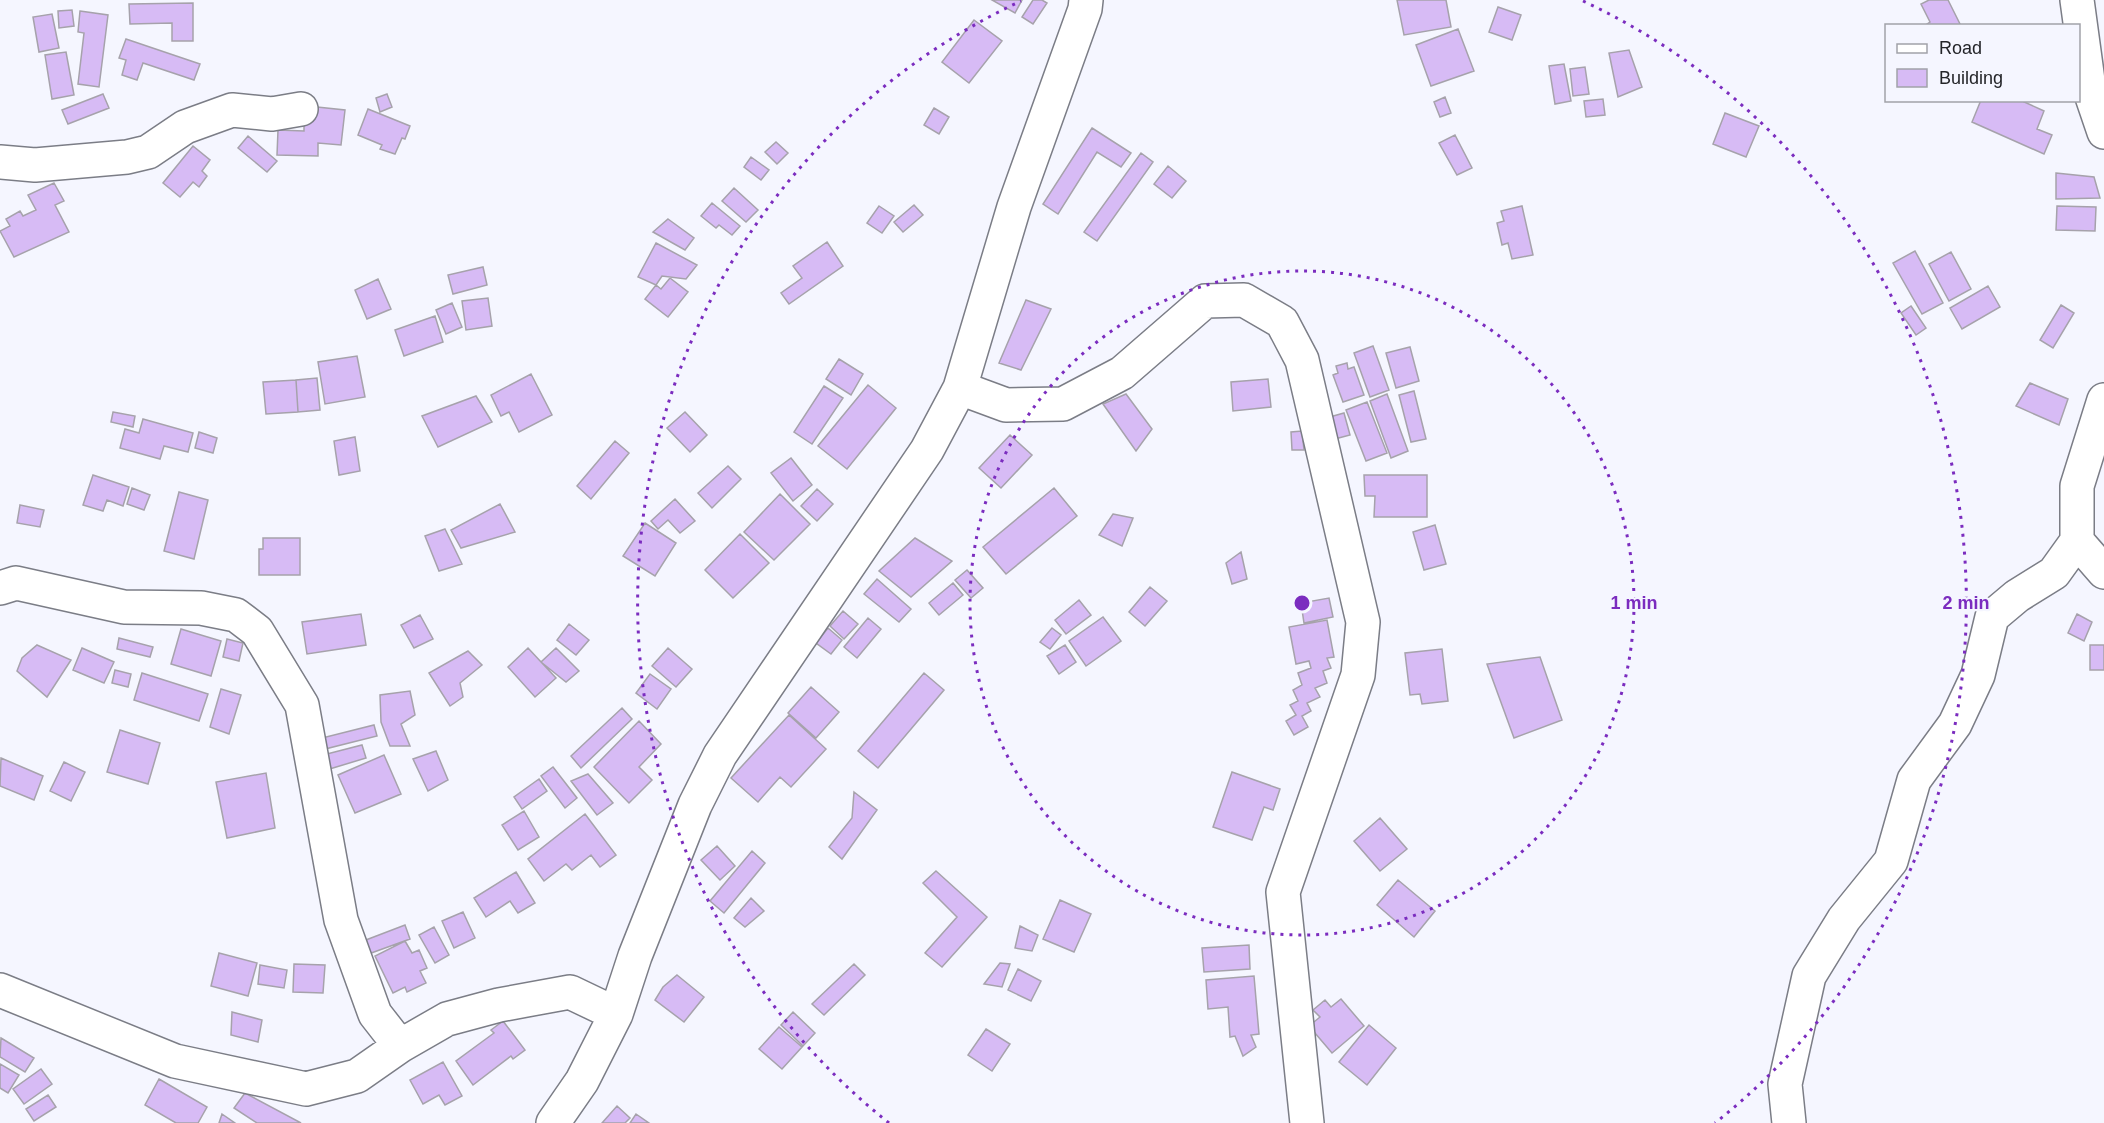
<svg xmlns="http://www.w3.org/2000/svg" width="2104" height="1123" font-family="Arial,sans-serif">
	<rect width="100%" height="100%" fill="#f5f6ff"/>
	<!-- building -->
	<path fill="#d7bbf5" stroke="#a6a2ab" stroke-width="1.5" d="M992,0H1022L1015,13Z
		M1033,0H1042L1047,3L1033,24L1022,17Z
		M1397,0H1446L1451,27L1404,35Z
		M1929,0H1948L1961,26H1924L1930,22L1921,4Z
		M193,3V41H172V23L130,24L129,4Z
		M1498,7L1521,15L1512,40L1489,32Z
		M72,10L74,26L59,28L58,11Z
		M80,11L108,15L99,87L78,84L84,33L78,32Z
		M52,14L59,48L39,52L33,17Z
		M974,20L1002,41L969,83L942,62Z
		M1458,29L1474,71L1431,86L1416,45Z
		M126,39L200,64L194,80L143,63L137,80L122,75L126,60L119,58Z
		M1629,50L1642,87L1618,97L1609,53Z
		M66,52L74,95L52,99L45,55Z
		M1564,64L1571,101L1555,104L1549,66Z
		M1585,67L1589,94L1573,96L1570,69Z
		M103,94L109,108L68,124L62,110Z
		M387,94L392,107L380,112L376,98Z
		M1445,97L1451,113L1440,117L1434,102Z
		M1603,99L1605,115L1586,117L1584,101Z
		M1981,100H2020L2044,111L2037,129L2052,135L2044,154L1972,122Z
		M317,107L345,110L341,145L318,143V156L277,155L278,130L304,131V116H316Z
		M934,108L949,117L939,134L924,125Z
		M368,109L410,126L405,139L402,138L395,154L380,149L382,145L358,135Z
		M1725,113L1759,126L1746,157L1713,144Z
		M1092,128L1131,153L1121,167L1097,152L1058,214L1043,204Z
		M1455,135L1472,168L1457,175L1439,143Z
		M248,136L277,161L267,172L238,148Z
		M776,142L788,153L777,164L765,152Z
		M193,146L210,160L202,171L207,176L199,187L193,182L180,197L163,183Z
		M1141,153L1153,162L1097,241L1084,232Z
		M751,157L769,170L761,180L744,167Z
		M1168,166L1186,181L1172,198L1154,184Z
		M2056,173L2094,177L2100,198L2056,199Z
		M54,183L64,201L55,205L69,232L14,257L0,231L10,226L6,219L20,211L23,216L36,210L28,195Z
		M734,188L758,210L746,222L722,201Z
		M712,203L740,226L732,235L719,225L716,228L701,216Z
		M914,205L923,215L903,232L894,222Z
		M879,206L894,216L882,233L867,223Z
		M1522,206L1533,255L1512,259L1508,243L1502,245L1497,223L1504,221L1501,211Z
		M2057,206L2096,207L2095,231L2056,230Z
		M668,219L694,238L685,250L653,232Z
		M827,242L843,266L789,304L781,293L802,278L793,266Z
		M656,243L697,265L686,279L662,276L656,285L638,277Z
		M1915,251L1943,303L1922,314L1893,263Z
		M1951,252L1971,289L1949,301L1929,264Z
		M483,267L487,285L453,294L448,275Z
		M670,278L688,292L668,317L645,299L656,285L661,289Z
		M378,279L391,309L367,319L355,290Z
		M1988,286L2000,307L1962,329L1950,308Z
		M488,298L492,326L466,330L462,301Z
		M1026,300L1051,309L1021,370L999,363Z
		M452,303L462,327L446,334L436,310Z
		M2061,305L2074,313L2053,348L2040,340Z
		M1911,306L1926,328L1916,335L1901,313Z
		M435,316L443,342L404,356L395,330Z
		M1373,346L1389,390L1370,397L1354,353Z
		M1410,347L1419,381L1396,388L1386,353Z
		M357,356L365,397L325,404L318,362Z
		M839,359L863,374L851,395L826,379Z
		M1347,363L1348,369L1354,367L1364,395L1343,402L1333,375L1338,373L1336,366Z
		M531,374L552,415L519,432L509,412L501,416L491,395Z
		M317,378L320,410L298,412L296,380Z
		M1268,379L1271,407L1233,411L1231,382Z
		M296,380L298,412L266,414L263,382Z
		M2030,383L2068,399L2059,425L2016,406Z
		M868,385L896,408L847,469L818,446Z
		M824,386L843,398L812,444L794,432Z
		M1414,391L1426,439L1411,442L1399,395Z
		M1126,394L1152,429L1136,451L1103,404Z
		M1387,394L1408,451L1391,458L1370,401Z
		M476,396L492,422L438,447L422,416Z
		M1367,402L1387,453L1366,461L1346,410Z
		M113,412L135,416L133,427L111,422Z
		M685,412L707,435L690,452L667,428Z
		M1344,413L1350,435L1331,440L1326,418Z
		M143,419L193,433L188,452L164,446L160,459L120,448L125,429L139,433Z
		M1302,431L1304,450H1292L1291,432Z
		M199,432L217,438L213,453L195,448Z
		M1010,435L1032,455L1001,488L979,468Z
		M355,437L360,471L339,475L334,441Z
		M615,441L629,453L591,499L577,486Z
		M791,458L812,485L793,501L771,473Z
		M728,466L741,479L712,508L698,493Z
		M93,475L129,487L123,506L107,500L103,511L83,505Z
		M1364,475H1427V517H1374L1375,496H1365Z
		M132,488L150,495L144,510L127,504Z
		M1054,488L1077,516L1006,574L983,547Z
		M817,489L833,504L817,521L801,506Z
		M179,492L208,500L194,559L164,551Z
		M780,494L810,524L774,560L744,532Z
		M675,499L695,521L680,533L668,520L658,529L651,521Z
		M500,504L515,532L461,548L451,530Z
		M20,505L44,510L40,527L17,523Z
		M1113,514L1133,518L1122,546L1099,535Z
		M645,523L676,543L655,576L623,556Z
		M1435,525L1446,564L1424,570L1413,532Z
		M445,529L462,564L439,571L425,536Z
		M740,534L769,563L733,598L705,570Z
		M263,538H300V575H259V549H263Z
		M915,538L952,561L911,597L879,571Z
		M1241,552L1247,579L1232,584L1226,563Z
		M967,570L983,588L971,598L955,580Z
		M877,579L911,609L899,622L864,594Z
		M953,583L963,595L939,615L929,603Z
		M1150,587L1167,601L1145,626L1129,612Z
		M1329,598L1333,617L1304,623L1301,603Z
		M1079,600L1091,615L1066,634L1055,620Z
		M843,611L858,624L844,639L830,626Z
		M361,614L366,645L307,654L302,622Z
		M2077,614L2092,622L2084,641L2068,633Z
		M420,615L433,639L414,648L401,625Z
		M1103,617L1121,641L1086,666L1069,641Z
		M868,618L881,629L857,658L844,647Z
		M1327,620L1334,657L1327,658L1331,668L1323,671L1327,683L1315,688L1320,697L1307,703L1311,711L1302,716L1308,727L1294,735L1286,721L1296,715L1290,705L1298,701L1293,690L1302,685L1298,673L1311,668L1309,661L1296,664L1289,627Z
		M569,624L589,640L576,655L557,640Z
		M828,628L842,640L831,654L816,643Z
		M1052,628L1061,635L1050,649L1040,642Z
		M181,629L221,641L211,676L171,664Z
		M119,638L153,647L150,657L117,649Z
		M227,639L243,643L239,661L223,657Z
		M37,645L71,660L47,697L17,671L22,658Z
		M1065,645L1076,662L1059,674L1047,656Z
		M2090,645H2104V670H2090Z
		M82,648L114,662L104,683L73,670Z
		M528,648L556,678L535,697L508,667Z
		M556,648L579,671L566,682L541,662Z
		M668,648L692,669L676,687L652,666Z
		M1442,649L1448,701L1422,704L1420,694L1410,695L1405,653Z
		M468,651L482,665L460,683L463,697L450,706L429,673Z
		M1540,657L1562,720L1514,738L1487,664Z
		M115,670L131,674L128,687L112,683Z
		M142,673L208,694L199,721L134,700Z
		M924,673L944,690L878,768L858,751Z
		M650,674L671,689L657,709L636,693Z
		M811,687L839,712L816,738L788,713Z
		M221,689L241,695L229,734L210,727Z
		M410,691L415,715L401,724L410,746H390L381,722L380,695Z
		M622,708L632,719L581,768L571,756Z
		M789,715L826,749L791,787L780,777L758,802L731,778Z
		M639,721L661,744L639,767L652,780L629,803L594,767Z
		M374,725L377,736L325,749L322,738Z
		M120,730L160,743L148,784L107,772Z
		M362,745L366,758L323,771L319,756Z
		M436,751L448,780L428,791L413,759Z
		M384,755L401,794L355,813L338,775Z
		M1,758L43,776L34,800L0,786Z
		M64,762L85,772L71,801L50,791Z
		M553,767L577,798L565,808L541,776Z
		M1232,772L1280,789L1273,810L1264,807L1252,840L1213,827Z
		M266,773L275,828L227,838L216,782Z
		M588,774L613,803L597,815L571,781Z
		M539,779L547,791L522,809L514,797Z
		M854,792L877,810L842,859L829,847L852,818Z
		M524,811L539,837L518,850L502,825Z
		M585,814L616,855L600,867L591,855L572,870L566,864L544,881L528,859Z
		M1380,818L1407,849L1380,871L1354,841Z
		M717,846L735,866L720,880L701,860Z
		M752,851L765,863L724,913L710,901Z
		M936,871L987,917L942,967L925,953L957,917L923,883Z
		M516,872L535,903L518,913L510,901L486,917L474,898Z
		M1398,880L1435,911L1414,937L1377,905Z
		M751,898L764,911L745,927L734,918Z
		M1060,900L1091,914L1074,952L1043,939Z
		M463,912L475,938L454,948L442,921Z
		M405,925L410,939L363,956L358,943Z
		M1020,926L1038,935L1032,951L1015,948Z
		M434,927L449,955L435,963L419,935Z
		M405,941L412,953L419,950L427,968L420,971L426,983L407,992L405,987L393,993L375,956Z
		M1249,945L1250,969L1204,972L1202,948Z
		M219,953L257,963L248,996L211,986Z
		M1000,963L1010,964L1002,987L984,984Z
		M294,964L325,965L323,993L293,992Z
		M854,964L865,975L824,1015L812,1004Z
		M260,965L287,970L284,988L258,984Z
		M1018,969L1041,981L1031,1001L1008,990Z
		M677,975L704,997L684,1022L655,1000L663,987Z
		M1254,976L1259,1034L1251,1035L1256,1047L1243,1056L1235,1036L1230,1037L1228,1007L1208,1009L1206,980Z
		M1341,999L1364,1026L1332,1053L1309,1026L1320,1017L1313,1010L1325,1000L1331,1007Z
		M232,1012L262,1020L258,1042L231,1035Z
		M793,1012L815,1033L803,1046L781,1025Z
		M503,1021L525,1050L513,1059L511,1056L473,1085L456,1061L494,1033L491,1030Z
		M1369,1025L1396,1048L1367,1085L1339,1062Z
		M779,1027L802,1047L782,1069L759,1049Z
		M986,1029L1010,1044L992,1071L968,1055Z
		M1,1038L34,1058L25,1072L0,1057Z
		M443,1062L462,1096L445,1105L439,1095L423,1104L410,1080Z
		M0,1064L19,1075L8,1093L0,1088Z
		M41,1069L52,1084L24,1104L13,1089Z
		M159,1079L207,1107L198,1123H176L145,1105Z
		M245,1093L301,1123H257L234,1108Z
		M48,1095L56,1107L34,1121L26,1109Z
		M617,1106L630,1118L625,1123H602Z
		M222,1114L235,1123H219Z
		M636,1114L649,1123H630Z"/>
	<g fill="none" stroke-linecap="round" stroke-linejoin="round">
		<!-- minor casing -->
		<g stroke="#7b7d86" stroke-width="36">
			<path id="minor" d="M2077,0L2089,88L2104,132
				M0,162L35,165L127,157L148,152L185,127L232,110L272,114L301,109
				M960,388L1006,405L1063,404L1122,373L1205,301L1244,300L1282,322L1302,360L1363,622L1358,675L1283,892L1307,1123
				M2104,400L2077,486V541L2104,572
				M0,588L16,583L124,607L201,608L236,615L257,631L302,705L341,920L375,1014L400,1046
				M0,990L175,1061L306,1089L357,1076L400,1046L447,1019L499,1005L570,992L616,1014
				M553,1123L582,1081L616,1014L635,956L695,805L720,755L927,450L960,388L1014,207L1085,9L1086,0
				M1789,1123L1785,1084L1809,976L1844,919L1891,861L1914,780L1955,724L1978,675L1992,617L2017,596L2054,573L2077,541"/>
		</g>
		<!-- minor -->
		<use href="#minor" stroke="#fff" stroke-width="33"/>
	</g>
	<!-- distance rings -->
	<g fill="none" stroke="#7b2cbf" stroke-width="3" stroke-dasharray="3 6">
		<circle cx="1302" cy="603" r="332"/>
		<path d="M889 1123A664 664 0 0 1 1021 1M1583 1A664 664 0 0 1 1715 1123"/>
	</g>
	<circle cx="1302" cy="603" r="9" fill="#7b2cbf" stroke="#f5f6ff" stroke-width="3"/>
	<g font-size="18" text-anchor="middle" font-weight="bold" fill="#7b2cbf" stroke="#f5f6ff" stroke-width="4.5" stroke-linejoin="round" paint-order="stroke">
		<text x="1634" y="609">1 min</text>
		<text x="1966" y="609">2 min</text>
	</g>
	<!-- legend -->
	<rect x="1885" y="24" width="195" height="78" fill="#f5f6ff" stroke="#a1a2a9" stroke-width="1.5"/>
	<rect x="1897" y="44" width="30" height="9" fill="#ffffff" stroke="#a1a2a9" stroke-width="1.5"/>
	<text x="1939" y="54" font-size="18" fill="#242529">Road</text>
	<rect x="1897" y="69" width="30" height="18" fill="#d7bbf5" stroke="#a1a2a9" stroke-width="1.5"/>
	<text x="1939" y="84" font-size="18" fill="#242529">Building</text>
</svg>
